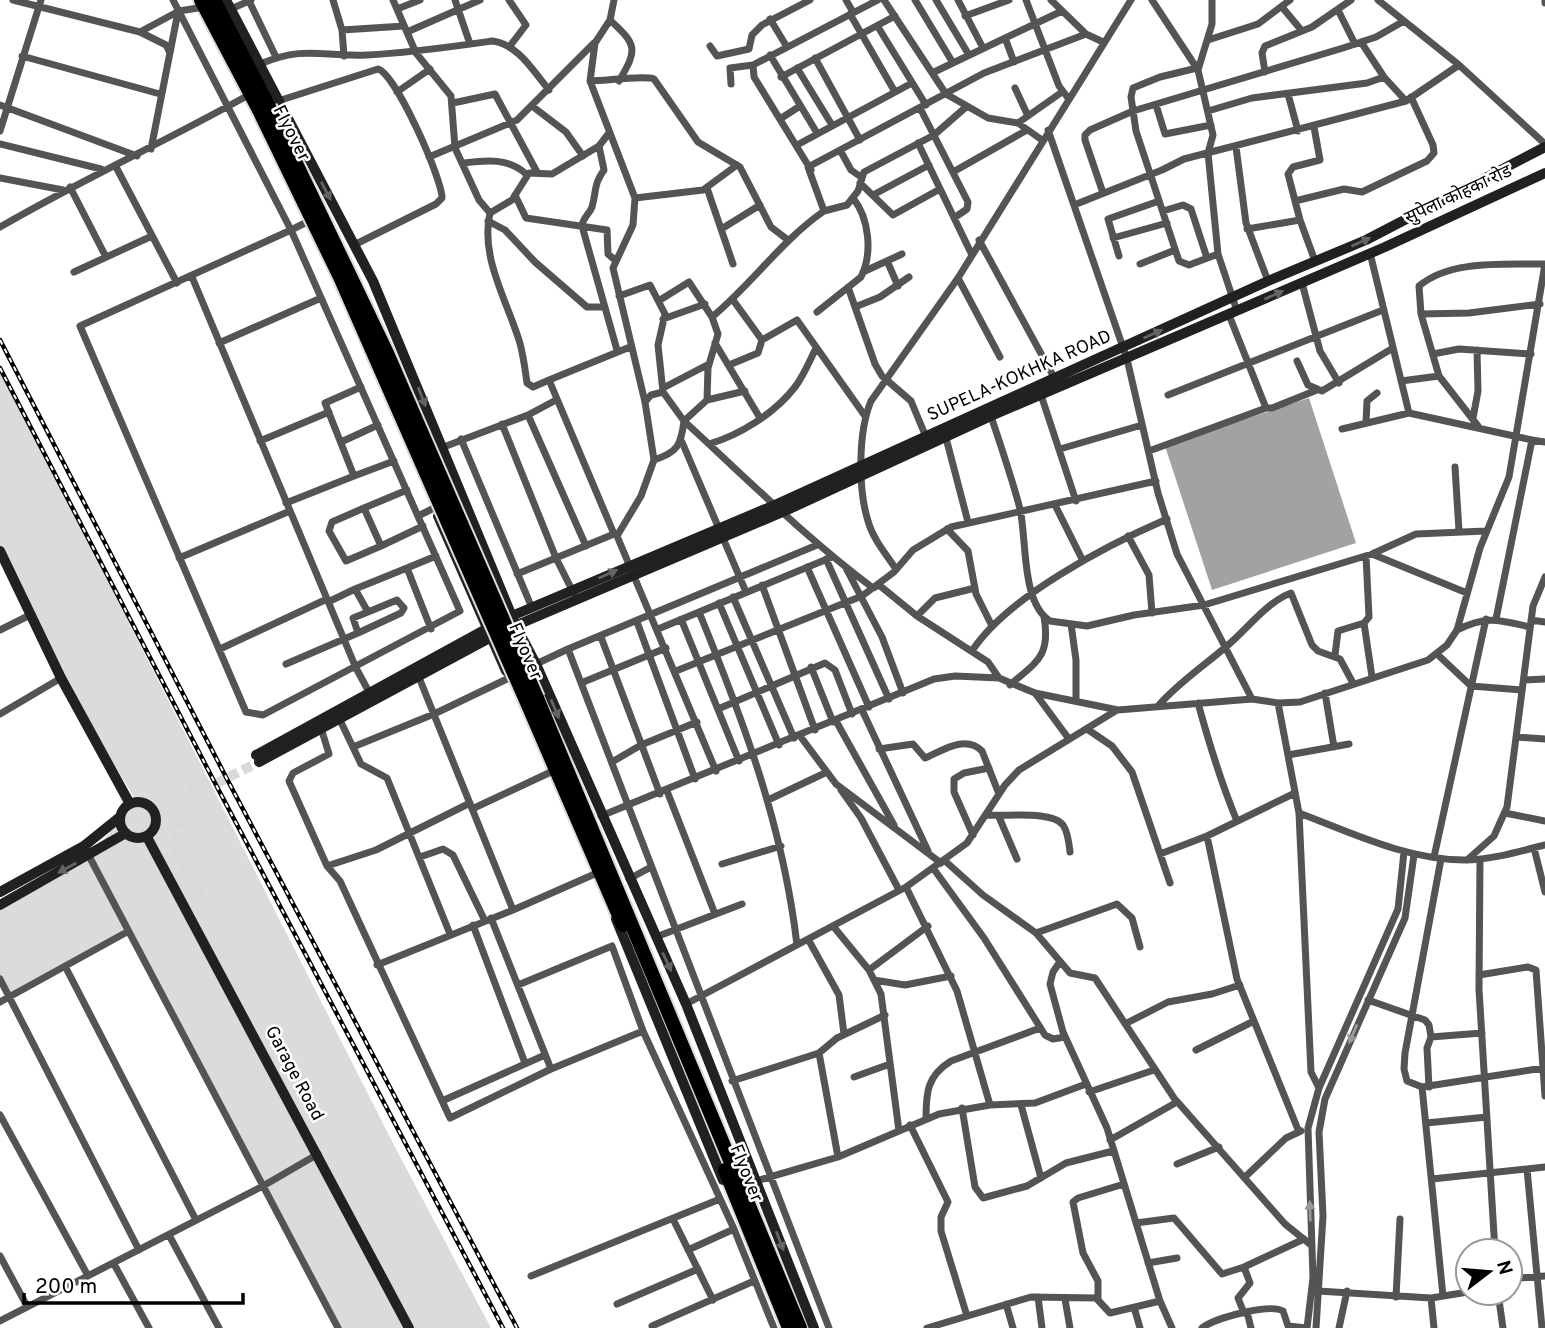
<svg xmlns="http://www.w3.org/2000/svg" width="1545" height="1328" font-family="Overpass,'Noto Sans Devanagari',sans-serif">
	<rect width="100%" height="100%" fill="#fff"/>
	<!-- green -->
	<path fill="#dbdbdb" d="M0,369L396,1149L491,1328H338L127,933L8,998L0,979V905L89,856L137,802L61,678L0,551Z"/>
	<!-- water -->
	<path fill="#a2a2a2" d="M1309,398L1356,543L1212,590L1165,446Z"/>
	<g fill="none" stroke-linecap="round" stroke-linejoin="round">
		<!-- secondary-tunnel -->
		<path stroke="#d9d9d9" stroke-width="10" stroke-dasharray="10 5" stroke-linecap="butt" d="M81,716L101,710C137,748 136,820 209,781
			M207,949L218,937L217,930L177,851C172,795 218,784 259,762"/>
		<!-- highway casing -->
		<g stroke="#dbdbdb" stroke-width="18">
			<path id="highway" d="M201,0L259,110
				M214,0L269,107
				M537,698L800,1328
				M528,705L623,925
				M725,1170L789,1328"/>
		</g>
		<!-- street -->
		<path stroke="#545454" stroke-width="7" d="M13,0L140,32L179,11L198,8
			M173,0L291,230L460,611L263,715L246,712L80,326L291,230L307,222
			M333,0L342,30L344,56
			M393,0L416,53L451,96L455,148L479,200L490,213C480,256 506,299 519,340C523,353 525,368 527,383L533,387L549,380
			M455,0L470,44
			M509,0L526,25L510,46
			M614,0L610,20L595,43L590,81L635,198L633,225L613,268L645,402L654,460L641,496L617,536L716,771
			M846,0L853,12
			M884,0L946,94L988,118L1018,123L1042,140
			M915,0L953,63
			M936,0L969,55
			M958,0L983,48
			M1026,0L1059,86L1068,98
			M1051,0L1086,34L1103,42
			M1152,0L1198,70L1213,135L1208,153L1218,254L1237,311
			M1378,0L1459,65L1545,144
			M1545,0V3
			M249,1L276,57
			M1282,7L1302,31
			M231,9L251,0
			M397,9L420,0
			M1338,10L1355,44
			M850,14L895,92
			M965,16L1009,0
			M770,19L787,47
			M610,20C637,45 638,49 619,81
			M878,27L926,105
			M342,30L404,26
			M140,32L166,45L169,51
			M407,32L480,0
			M1005,38L1014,62
			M1208,40L1258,24L1290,0
			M1361,42L1384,77L1406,101
			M710,46L717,56L749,49L752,35L762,25L810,0
			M770,55L817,133
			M22,56L160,94
			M815,58L860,140
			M260,64C306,45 321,57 367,55C409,53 450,47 492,41C518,44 533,71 549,90
			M797,68L832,125
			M1197,68L1160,77L1133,88L1131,97L1136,131L1179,261L1189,265L1218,254
			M1198,70L1212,24V0
			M1265,72L1262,53L1265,46L1312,27L1351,0
			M932,73L1062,11
			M781,77L895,16
			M590,81C605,81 644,75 654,79L698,142L740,167L771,227L788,240
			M731,84L730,68L753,65
			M1015,88L1028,116
			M397,92L430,69
			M1288,94L1298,131
			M278,101L378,69C395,73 442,178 442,198L436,204L354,245
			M453,103L495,94L537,172
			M0,105L137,156
			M1156,105L1165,134L1211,125
			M532,106L566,132L583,156
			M920,108L968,202L967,209L954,218
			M1208,111L1252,98L1367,83L1384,77
			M780,119L800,106
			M1018,123L1062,92
			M1314,127L1320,160L1293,167L1288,174L1300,220L1315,261
			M1048,130L1127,359L1158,493L1177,554L1252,699L1278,703L1299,813L1311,1072L1319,1088
			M0,131L41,0
			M918,143L971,253
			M0,144L101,169
			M797,145L912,83
			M599,146L604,170C593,186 597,189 592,207C589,215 583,217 582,226L617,350
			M1236,147L1246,223L1268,281
			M151,149L178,12
			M840,150L851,170L861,177
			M429,157L517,120L594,43
			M464,163C487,160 509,158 526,174
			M115,165L177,283
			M810,166L984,73L1086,34
			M808,167L824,211C781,241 752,284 712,317L718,334L708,368L707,400L684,421C746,478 806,538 873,588L879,585L917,616L988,662L999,678L1035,693L1118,710L1252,699
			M811,170L754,77L753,65L878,0
			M953,172L1027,130
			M0,178L63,190
			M860,183L893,215L940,189
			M70,187L106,257
			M707,188L733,264
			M1103,193L1085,140V135L1090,130L1133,111L1343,48L1376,37L1404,21
			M515,195L526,218L607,230L608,254L615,260
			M873,195L929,165
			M635,198L703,190L737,165
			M1295,201L1344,189L1362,192L1427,161L1434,153L1433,145L1411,97
			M1074,205L1162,170L1184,159L1406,101L1459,65
			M824,211L847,205L858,191L864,172L934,135L966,107
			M1163,211L1183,205L1191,209L1207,258
			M490,213L512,200L529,173L552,174L599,146L609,133
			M488,221L505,230L535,262L587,307H603
			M0,227C81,180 164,142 245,97
			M723,228L760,205
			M1247,229L1300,220
			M1113,238L1167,223
			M979,240L1056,381
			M1370,253L1409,413
			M1119,256L1108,219L1159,201
			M888,263L898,286
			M1140,264L1175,250
			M74,272L152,236
			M863,272L902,254
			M192,277L356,668L369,692
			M958,278L1000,357
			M1302,283L1320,351L1339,383
			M848,287L875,364L882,376L911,401L926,437
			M619,296L650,285L665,314L658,345L663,392
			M660,300L689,282L712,317
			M733,300L762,340L797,320L865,416
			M855,307L880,297L909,277
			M817,312L861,277C873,253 869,218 853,198
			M1421,314L1469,313L1540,304
			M1229,315L1266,408H1272L1317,390
			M663,319L705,304
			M219,343L321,298
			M715,343L760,418
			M1433,354L1459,349L1531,354
			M1297,361L1308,385L1322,391L1393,348
			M729,365L758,353L762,340
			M1401,381L1439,376
			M663,388L709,364
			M1041,395L1076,501
			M1168,395L1383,310
			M707,400L745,391
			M645,402L651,395L663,392L684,421C681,445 678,452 654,460
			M528,415L586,546
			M991,416C1001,447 1012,478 1020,509C1027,539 1021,603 1050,621L1087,626L1134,615L1204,605L1372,554L1416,534L1486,531
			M1473,418L1478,391L1477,350
			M1366,423L1367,401L1377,393
			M502,424L556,558L574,594
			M1478,426L1439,376L1421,314L1419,286C1451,259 1506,265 1545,264
			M1342,429L1409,413L1532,440L1496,619
			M946,438L968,522
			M461,439L532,608
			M1532,440L1545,442
			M260,441L329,412
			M341,442L378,425
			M682,442L746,592
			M709,444C740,435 775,413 795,387C804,375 810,360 816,348
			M441,448L528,415L556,400
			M1060,449L1142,425
			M1149,451L1266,408
			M1455,467L1459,531
			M354,476L394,461
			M407,490L364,508L381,546L423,526
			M286,503L354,476L325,403L361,387
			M1055,505L1083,561
			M364,508L332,522L329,531L346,561L381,546
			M418,516L434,508
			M947,529L968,551L976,594L991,624
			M614,534L549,380L630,347
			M1128,536L1149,575L1152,613
			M1372,554L1467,593
			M179,558L290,511
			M826,559L889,699
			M807,567L869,707
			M407,568L436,556
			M896,569C886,554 873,539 868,521C858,489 858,432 871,401L958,278L1131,0
			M847,570L882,637L903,693
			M517,574L614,534L617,535
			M762,585L815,730
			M733,597L794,738
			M328,602L355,589
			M719,603L779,745
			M699,612C744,722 783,826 797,945
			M917,616L935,598L975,588
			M681,619L739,761
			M1531,620L1545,622
			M637,622L695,779
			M1364,623L1369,617L1366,556
			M1071,624L1076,660V700
			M658,629L832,557
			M0,630L32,614
			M1457,630C1487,615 1499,620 1530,627
			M358,633L401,613L404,608L397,600L368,612
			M601,637L660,794
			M220,649L327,599
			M568,649L817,545
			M972,651C1007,597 1107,545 1167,519
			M1437,654L1471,686L1522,690
			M1335,655L1338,631L1364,623L1372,677
			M286,664L358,633L353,618L368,612L355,589L407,568L431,629
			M536,664L568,649L829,1328
			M811,667L833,722
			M676,671L862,596L894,572L913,550L951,527L1156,481
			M418,675L513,910L597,873
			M1524,680L1545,679
			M581,683L666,648
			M1010,685C1036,662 1051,657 1044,617
			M1035,693L1069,739
			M1325,693L1334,747
			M1198,703C1209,743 1221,783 1237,821
			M1278,703L1300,702L1428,660L1447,645L1457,630L1480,548L1509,477L1545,264
			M1158,706C1179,682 1204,666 1228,645C1247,629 1267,602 1291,593L1312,645L1318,651L1340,659L1353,683
			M718,709L825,663L835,670L852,714
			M862,710L928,851
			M0,714L61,678
			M339,718L361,764L387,778L450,934
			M836,721L894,825
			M321,728L329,754L293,773L289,781L327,866L340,881L450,1118L551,1069
			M1087,729L1112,746L1132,772L1170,883
			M800,736L836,784L941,863
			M1516,737L1545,739
			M353,747L434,714L509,678
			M879,749L913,744L925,758C942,751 965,734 982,751L999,794
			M1288,755L1349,744
			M612,762L641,745L697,722
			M841,790L861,818L899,890
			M667,791L715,914
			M768,800L827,772
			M472,809L553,771
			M1299,813C1352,833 1407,860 1465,860C1491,860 1520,851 1545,845
			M1505,813L1545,821
			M987,815C1005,817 1052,810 1063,825C1068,832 1069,843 1070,852
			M601,816L934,679L955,676L999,678
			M999,817L1017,859
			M973,835L954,792V779L964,773L989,768
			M1207,836L1237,979L1299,1132
			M1534,848L1545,892
			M1160,854L1207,836L1295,793
			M89,856L338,1328
			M420,857L443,849L453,855L485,921
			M1434,857L1486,619
			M1480,859L1479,989L1495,1251
			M944,860L983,895L1036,933L1070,973L1095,978L1174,1098L1285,1224L1311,1245
			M1467,860L1494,836L1507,807L1533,606L1545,577
			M722,864L781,846
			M327,866L376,850L470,803
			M933,868L984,938L1045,1035L1053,1039L1065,1037
			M629,879L651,867
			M906,887L957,991L990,1105
			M491,918L551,1069L643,1031
			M473,925L525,1063
			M833,926L869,970L881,994L899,1131
			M1036,933L1117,904L1132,918L1140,947
			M656,937L742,904
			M808,939L839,995L844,1034
			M1059,963L1053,972L1050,984L1063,1032L1107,1128L1160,1301L1172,1328
			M377,965L513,910
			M65,966L196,1220
			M869,970L928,926
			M1479,975L1528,967L1536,970L1545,1096
			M0,979L139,1250
			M874,980L905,985L951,976
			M518,985L612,946L643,1031L734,1229L774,1328
			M1368,1000L1425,1020L1429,1025L1431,1037
			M0,1002L127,932
			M686,1004L906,887L967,843L1005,785L1019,770L1117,710
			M1125,1024L1168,1002L1212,994L1240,985
			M1196,1050L1254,1021
			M854,1077L890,1064
			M732,1081L819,1053
			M1422,1087L1407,1081L1404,1069L1405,1053L1441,859
			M1429,1087L1427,1048L1431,1037L1482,1033
			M1089,1092L1154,1070
			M442,1101L545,1055
			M1021,1105L1041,1178
			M962,1108L975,1187L983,1198L1027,1186L1066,1163L1113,1151
			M0,1115L87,1274
			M926,1119C926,1092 927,1076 951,1061L1040,1028
			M1426,1123L1487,1117
			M910,1125L948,1202L941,1217V1231L967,1316
			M1110,1140L1177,1102
			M838,1157L819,1053L837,1038L885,1015
			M1177,1164L1219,1147
			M1527,1169L1545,1167
			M1245,1177L1286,1138L1301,1131
			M1432,1179L1527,1169L1542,1328
			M756,1181L838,1157L939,1114L990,1105L1035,1103L1086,1084
			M673,1219L713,1300
			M1136,1223L1174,1218L1222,1274L1244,1267
			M169,1235L219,1328
			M688,1250L734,1229
			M0,1256L27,1306
			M1148,1263L1177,1258
			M114,1264L149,1328
			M531,1276L720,1199
			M1519,1278L1545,1276
			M1318,1291L1431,1298
			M1498,1293L1503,1328
			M1443,1296L1422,1087L1543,1068
			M1038,1297L1042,1328
			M1396,1297L1400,1219
			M1098,1298V1281L1083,1253L1073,1202L1078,1198L1124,1184
			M1065,1299L1070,1328
			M617,1304L698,1269
			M1006,1304L1013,1328
			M1134,1307L1140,1328
			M1247,1312L1251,1328
			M1244,1313L1238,1298L1250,1283L1244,1267L1304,1239
			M0,1321L263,1186L318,1154
			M652,1326L754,1281
			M927,1328L1031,1297L1096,1298L1110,1313L1160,1301
			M1202,1328C1215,1318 1270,1303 1283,1311L1288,1326L1307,1328
			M1307,1328L1313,1278L1308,1128L1319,1088L1398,909L1404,852
			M1316,1328L1323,1216L1319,1132L1325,1099L1405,918L1414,855
			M1339,1328L1347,1291
			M1434,1328L1431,1298L1468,1292"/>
		<!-- secondary -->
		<path stroke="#212121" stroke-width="10" d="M226,0L373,281L516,626L536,664L686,1004L814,1328
			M438,516L506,671
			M0,551L61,678L130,804
			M507,618L777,504L1268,281L1366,240L1545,147
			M510,628L785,511L991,416L1385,247L1545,173
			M256,755L490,627
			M259,762L495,635
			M120 820a18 18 0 1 1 36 0a18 18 0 1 1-36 0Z
			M147,837L409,1328
			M0,892L84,846L120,817
			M0,905L126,833
			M616,919L723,1180"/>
		<!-- highway -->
		<use href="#highway" stroke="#000" stroke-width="14"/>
		<!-- rail casing -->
		<g stroke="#000" stroke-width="4.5">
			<path id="rail" d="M0,340L227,779L517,1328
				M0,368L216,785L503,1328"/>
		</g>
		<!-- rail -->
		<use href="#rail" stroke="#fff" stroke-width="2" stroke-dasharray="5" stroke-linecap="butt"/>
		<!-- highway-bridge casing -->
		<g stroke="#dbdbdb" stroke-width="18" stroke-linecap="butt">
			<path id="highway-bridge" d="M269,107L387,353L537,698
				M259,110L340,277L528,705"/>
		</g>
		<!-- highway-bridge -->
		<use href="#highway-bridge" stroke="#000" stroke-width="14"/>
	</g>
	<!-- one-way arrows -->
	<defs><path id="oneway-solid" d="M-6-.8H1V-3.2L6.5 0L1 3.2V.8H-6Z" transform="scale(1.75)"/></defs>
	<g fill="#646464">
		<use href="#oneway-solid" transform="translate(326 191) rotate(62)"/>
		<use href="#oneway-solid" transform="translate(1361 242) rotate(-24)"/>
		<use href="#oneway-solid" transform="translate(1274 295) rotate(-24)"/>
		<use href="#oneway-solid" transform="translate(1153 334) rotate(-24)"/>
		<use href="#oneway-solid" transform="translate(422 397) rotate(69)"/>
		<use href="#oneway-solid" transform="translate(608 574) rotate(-24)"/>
		<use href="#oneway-solid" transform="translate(555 709) rotate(67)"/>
		<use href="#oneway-solid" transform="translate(67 868) rotate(151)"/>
		<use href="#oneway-solid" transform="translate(667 962) rotate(65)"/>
		<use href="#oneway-solid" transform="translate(780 1241) rotate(69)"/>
	</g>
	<g fill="#989898">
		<use href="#oneway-solid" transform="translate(1353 1034) rotate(113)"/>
		<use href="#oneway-solid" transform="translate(1310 1211) rotate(-92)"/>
	</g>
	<g text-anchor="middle" stroke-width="5" stroke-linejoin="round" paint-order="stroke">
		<!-- street labels -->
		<g font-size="18" fill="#000" stroke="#fff">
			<text transform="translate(292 133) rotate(63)" y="6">Flyover</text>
			<text transform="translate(1458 194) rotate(-25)" y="6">सुपेला कोहका रोड</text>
			<text transform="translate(1019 375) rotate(-24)" y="6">SUPELA-KOKHKA ROAD</text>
			<text transform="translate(526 651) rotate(67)" y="6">Flyover</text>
			<text transform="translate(295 1073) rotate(62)" y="6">Garage Road</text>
			<text transform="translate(747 1173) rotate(68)" y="6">Flyover</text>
		</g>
	</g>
	<!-- north arrow -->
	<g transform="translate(1489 1272) rotate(74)"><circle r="33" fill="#ffffff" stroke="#999999" stroke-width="2"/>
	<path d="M0-5L12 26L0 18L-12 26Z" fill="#000000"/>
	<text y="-10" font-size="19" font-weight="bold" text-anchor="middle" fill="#000000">N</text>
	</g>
	<!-- scale -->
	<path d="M24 1293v10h219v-10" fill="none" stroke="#000000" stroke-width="3.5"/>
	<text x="35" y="1293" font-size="21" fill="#000000" stroke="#ffffff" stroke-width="5" paint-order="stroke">200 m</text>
</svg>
